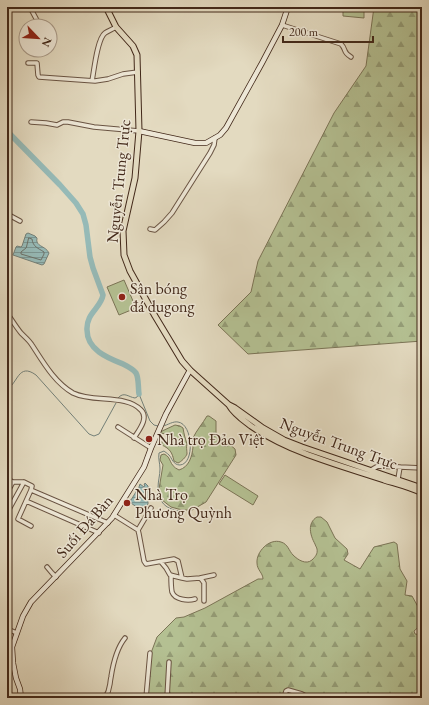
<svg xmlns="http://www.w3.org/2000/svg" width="429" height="705" font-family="'EB Garamond',serif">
	<defs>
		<pattern id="forest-firs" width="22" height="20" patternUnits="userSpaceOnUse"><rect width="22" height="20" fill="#b4c092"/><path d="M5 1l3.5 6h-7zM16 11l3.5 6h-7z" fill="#949c76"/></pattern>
		<pattern id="water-rules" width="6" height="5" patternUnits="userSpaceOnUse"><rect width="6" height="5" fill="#96bab7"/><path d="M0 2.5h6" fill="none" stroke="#7c9794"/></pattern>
	</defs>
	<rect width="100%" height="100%" fill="#e3dac0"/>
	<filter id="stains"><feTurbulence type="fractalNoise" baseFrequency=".005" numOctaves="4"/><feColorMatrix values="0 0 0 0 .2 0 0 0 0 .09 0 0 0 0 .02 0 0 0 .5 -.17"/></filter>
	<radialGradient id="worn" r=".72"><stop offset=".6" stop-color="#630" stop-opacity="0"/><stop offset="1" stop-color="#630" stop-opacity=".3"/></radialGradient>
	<!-- forest -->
	<path fill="url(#forest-firs)" stroke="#7b7456" d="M374,7H422V341L248,354L218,325L251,292L258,261L334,113L366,66Z
		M207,416H209L216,421V433L235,449L236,455L206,502L192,510H182L171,507L162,500L160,496L159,489L163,465L160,460L161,455L164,454C172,457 168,465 179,470C189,467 192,457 193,447C193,444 192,440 193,438C196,431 203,423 207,416Z
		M175,425L180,426L183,428C184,434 185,438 187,444C186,447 187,450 187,454C186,457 181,462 178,463L174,461C172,452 170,449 162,445V441L165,439L169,440L170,435L161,433L160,432Z
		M317,517H321L327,522L335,538L347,549L348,554L344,560L360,569L374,547L394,542L397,544L400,569L407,581L405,595L412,596L422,614V624L414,631L415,634L422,635V698H147L151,653L157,637L176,618L184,617L205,608L258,579H263C263,573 257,570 257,563C256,552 269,538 281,542C288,544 289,551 293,555C298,560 306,565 312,560C315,557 318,554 317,549C317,548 315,545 315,544C310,535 307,523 317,517Z"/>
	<!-- garden -->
	<path fill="#b4c092" stroke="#7b7456" d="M343,7H364V18L343,16Z
		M124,280L136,308L119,315L107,287Z
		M225,475L258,496L253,505L219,484Z"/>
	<!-- water -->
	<path fill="url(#water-rules)" stroke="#748078" d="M28,233L35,236L37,238C35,247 45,245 49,253L44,264L42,265L13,255L16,247L17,246L21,247L22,246L26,234Z
		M145,483L148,486V504L143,510H141L128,501L129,500H131L139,487L140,484L144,487L145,485H144Z"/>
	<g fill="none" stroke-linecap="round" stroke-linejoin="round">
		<!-- shore -->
		<path stroke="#6c7168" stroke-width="1" d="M29,238L32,239C33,247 38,248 44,252V254L41,260L21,254V252L26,248Z"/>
		<!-- stream -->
		<path stroke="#748078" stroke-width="1" d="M7,389C18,384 18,362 36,375L89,434L94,436L99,434L116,403
			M118,398C124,391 128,397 135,398L137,397L139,394L150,421L154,425L158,426
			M163,426C168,425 173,421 178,422C193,424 195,464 180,465C173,465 172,458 169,455C167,453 165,452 164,451L159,453C158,459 160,463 160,469C160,475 158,481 158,488C159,506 169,510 185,512"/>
		<!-- river -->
		<path stroke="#96bab7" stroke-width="5.5" d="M7,28V30
			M7,131L60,185L76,203L83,214L86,225L90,257L93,268L103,295C101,308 86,313 87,330C87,350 108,358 123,364C127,366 133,369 136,373C139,378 138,388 139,394"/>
		<!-- street casing -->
		<g stroke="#6a5443" stroke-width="5.5">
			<path id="street" d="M33,7L32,11L40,26
				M282,25L341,44C347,50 342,52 351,57
				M28,63H37L38,75L39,77L95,81L108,79L123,74L138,72
				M92,81C94,71 97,39 105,33C108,31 113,29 116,27
				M31,122L46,123L57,125L63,122H68L94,127L139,131
				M7,214L20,221
				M150,229L155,230L164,222L172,213L210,153L214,145L215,138
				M7,313C12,320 16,327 21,333C25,337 29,340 32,345C43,362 55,383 73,393C93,403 126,394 141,410C149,418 139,430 134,438
				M118,427L151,448
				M371,470L378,466L422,468
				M7,479L13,482H24L32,486L31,490L108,523
				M398,479L400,467
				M7,493L13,482
				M26,501L99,533
				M7,513L24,482
				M114,515L138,530L139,534L144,561L146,564L174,559L178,561L182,578L187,579L200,578L202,580L204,583V601
				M31,526L18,519L31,490
				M138,530L151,508
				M161,562L166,568L170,575L182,578
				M47,567L52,573L56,577
				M171,575C171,580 171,587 172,592C175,600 188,601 195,599
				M200,578L214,575
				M7,629L17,633
				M105,698C111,688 109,687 111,677C113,664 116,649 125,638
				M146,698L150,653
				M167,698L169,662
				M284,698L286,691L288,690L302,694L304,695V698"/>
		</g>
		<!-- secondary casing -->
		<g stroke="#422819" stroke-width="6">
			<path id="secondary" d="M139,131L195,143H206L220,135L226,128L262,63L282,25L288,7
				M21,698L20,689L16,678L13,663L12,647L23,616L31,602L112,518L144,467L151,448L166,414L190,370"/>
		</g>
		<!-- primary casing -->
		<g stroke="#422819" stroke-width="7">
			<path id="primary" d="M106,7L116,27L133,46L137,55L139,131L135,178L123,231L124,255L130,271L155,316L182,361L190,370L229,405L235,408L263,428L284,440L302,447L422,488
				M229,405C234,414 243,420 251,426C291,453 339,465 384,480C397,484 410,487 422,493"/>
		</g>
		<!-- street -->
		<use href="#street" stroke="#ede7d6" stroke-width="3.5"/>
		<!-- secondary -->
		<use href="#secondary" stroke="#ede7d6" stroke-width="4.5"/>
		<!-- primary -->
		<use href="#primary" stroke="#e3dac0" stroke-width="5"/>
	</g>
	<!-- markers -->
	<g fill="#8f2418" stroke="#ede7d6" stroke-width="1.5">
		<circle cx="122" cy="297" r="4"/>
		<circle cx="149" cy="439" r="4"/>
		<circle cx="127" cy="503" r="4"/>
	</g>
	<g text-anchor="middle" stroke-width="3" stroke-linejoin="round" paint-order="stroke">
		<!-- street labels -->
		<g font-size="16" fill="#422819" stroke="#ede7d6">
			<text transform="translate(118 181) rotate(-84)" y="6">Nguyễn Trung Trực</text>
			<text transform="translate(339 443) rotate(20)" y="6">Nguyễn Trung Trực</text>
			<text transform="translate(84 526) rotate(-49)" y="6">Suối Đá Bàn</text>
		</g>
		<!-- poi labels -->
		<g font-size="16" fill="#422819" stroke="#ede7d6" text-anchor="start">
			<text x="130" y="294">Sân bóng<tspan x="130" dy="18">đá dugong</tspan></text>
			<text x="157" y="445">Nhà trọ Đảo Việt</text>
			<text x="135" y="500">Nhà Trọ<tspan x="135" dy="18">Phương Quỳnh</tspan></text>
		</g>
	</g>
	<!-- margin -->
	<rect width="429" height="705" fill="none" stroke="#e3dac0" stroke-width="24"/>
	<rect x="8" y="8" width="413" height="689" fill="none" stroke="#422819" stroke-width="2"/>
	<rect x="12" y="12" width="405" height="681" fill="none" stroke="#422819"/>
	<!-- north arrow -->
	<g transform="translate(38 38) rotate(115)"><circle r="19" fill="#ede7d6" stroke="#a99b8a"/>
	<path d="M0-3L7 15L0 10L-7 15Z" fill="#8f2418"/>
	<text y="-6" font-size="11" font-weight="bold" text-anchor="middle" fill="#422819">N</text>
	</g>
	<!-- scale -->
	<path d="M283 36v6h90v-6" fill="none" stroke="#422819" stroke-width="2"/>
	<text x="289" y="36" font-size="12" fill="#422819" stroke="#ede7d6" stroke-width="3" paint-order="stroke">200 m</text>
	<rect width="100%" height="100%" filter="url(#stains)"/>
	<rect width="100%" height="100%" fill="url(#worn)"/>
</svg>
